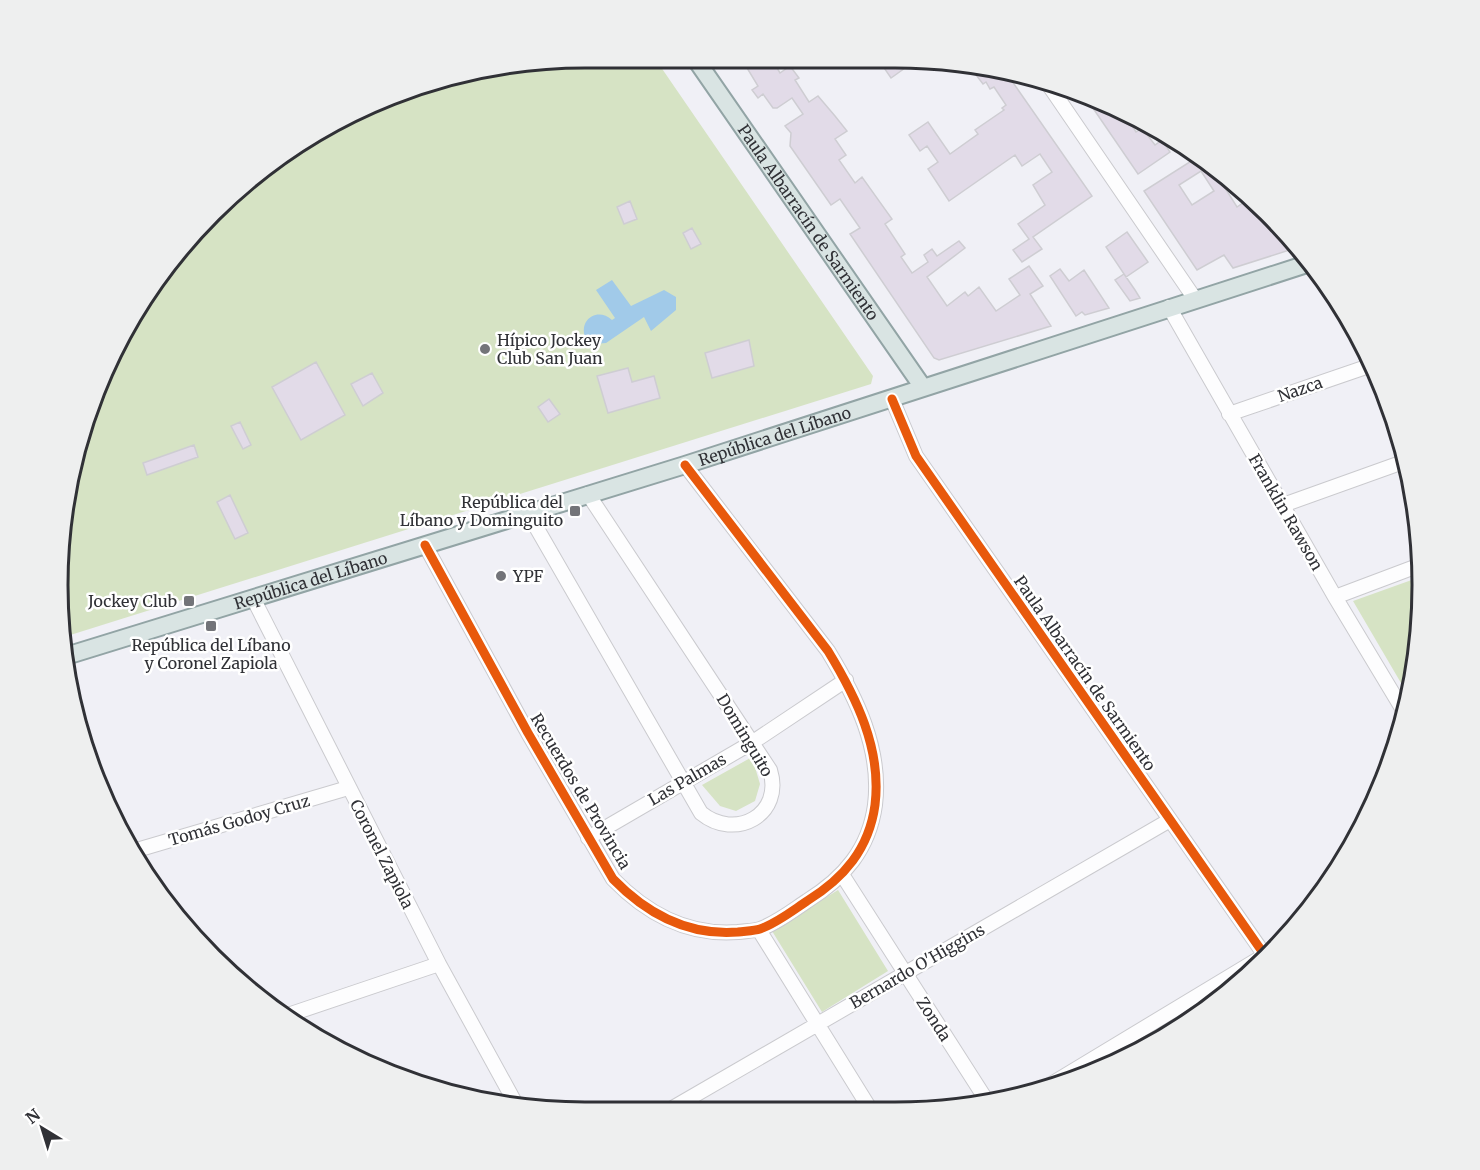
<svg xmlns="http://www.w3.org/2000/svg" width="1480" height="1170" font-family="Merriweather,serif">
	<rect width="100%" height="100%" fill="#f0f0f6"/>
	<!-- green -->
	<path fill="#d6e3c4" d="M585,57H654L873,376L871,384L64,637L57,585L75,449L128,321L211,212L321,128L448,75Z
		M1420,577L1422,619L1412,680L1401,683L1353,601Z
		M752,757L760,784L755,801L736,811L720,806L702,785Z
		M838,890L888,971L822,1012L772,931Z"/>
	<!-- water -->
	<path fill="#a1cae9" d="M612,280L631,306L664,290L676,297V310L651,331L644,317L606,343L594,344L585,337C579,319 598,307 612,320L615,318L596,290Z"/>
	<!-- building -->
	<path fill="#e2dbe8" stroke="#cecdd2" stroke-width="1.5" fill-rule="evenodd" d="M741,58H771L780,73L790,66L799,78L795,80L809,102L818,96L835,116L847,131L835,139L846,155L839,160L855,183L862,177L892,219L885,224L905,254L901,257L912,273L928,262L924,255L932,249L937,256L959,241L965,248L927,277L947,306L965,292L968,296L979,287L996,311L1020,295L1009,279L1029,266L1043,286L1030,294L1051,326L939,360L934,358L850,234L860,228L840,199L831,205L790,146L791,133L785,126L803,114L792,98L777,108H773L763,94L758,98L752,90L758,86Z
		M885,58H919L891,78L880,62Z
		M984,69L1007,74L1092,196L1033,237L1042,249L1022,262L1013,250L1029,239L1018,224L1045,205L1033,185L1052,172L1040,154L1022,166L1015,155L949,201L928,169L938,162L927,146L920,151L909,135L928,122L950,154L978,134L975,130L1004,110L1002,108L1006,105L994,87L990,89L986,82L983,84L976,75Z
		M1084,95L1127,118L1136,132L1142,128L1155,145L1162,140L1170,152L1138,174Z
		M1187,150L1224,173L1218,177L1237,207L1250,198L1299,247L1233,268L1224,255L1197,270L1144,191L1193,160ZM1201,171L1214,191L1192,205L1179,185Z
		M630,201L637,219L624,224L617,207Z
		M692,228L701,244L691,249L683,233Z
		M1127,232L1148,262L1126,277L1106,247Z
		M1060,269L1069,281L1084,270L1109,308L1085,315L1082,312L1076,316L1050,276Z
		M1124,274L1135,290L1140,298L1130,301L1115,280Z
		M749,340L754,366L712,378L705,353Z
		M316,362L345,415L301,440L272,387Z
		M628,368L632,382L654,376L660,398L608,413L597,376Z
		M372,373L383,393L363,406L351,384Z
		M549,399L560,414L548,422L538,407Z
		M240,422L251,445L243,449L231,426Z
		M194,445L198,457L147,475L143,463Z
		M230,495L248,533L235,539L217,502Z"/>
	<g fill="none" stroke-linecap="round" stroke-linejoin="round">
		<!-- minor casing -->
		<g stroke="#cacace" stroke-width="16">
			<path id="minor" d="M1046,81L1195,299
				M1169,307L1335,597L1406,715
				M892,399L916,456L1266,957
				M1229,414L1372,365
				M1283,505L1406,461
				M528,513L701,813C735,841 784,815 770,770L588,494
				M425,545L528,733L613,879C647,914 688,936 738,932C745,931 754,931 760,929C777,923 792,911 807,901C844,878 869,849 875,805C882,749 856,697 828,651L685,465
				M1335,597L1420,565
				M253,598L439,964L517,1106
				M588,838L753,742L846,680
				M130,852L348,788
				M843,876L987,1101
				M759,930L872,1112
				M282,1017L439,964
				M1043,1089L1265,955
				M664,1113L1170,820"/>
		</g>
		<!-- major casing -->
		<g stroke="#92a4a5" stroke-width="20">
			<g id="major">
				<path id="s1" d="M694,57L922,386"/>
				<path id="s2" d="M66,656L685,465L1310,263"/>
			</g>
		</g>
		<!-- minor -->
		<use href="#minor" stroke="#fdfdfe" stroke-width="14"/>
		<!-- major -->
		<use href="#major" stroke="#d9e4e3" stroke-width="16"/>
		<!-- cycleway casing -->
		<g stroke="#fff" stroke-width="13">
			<path id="cycleway" d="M892,399L916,456L1266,957
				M425,545L528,733L613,879C647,914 688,936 738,932C745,931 754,931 760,929C777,923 792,911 807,901C844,878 869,849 875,805C882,749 856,697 828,651L685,465"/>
		</g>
		<!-- cycleway -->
		<use href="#cycleway" stroke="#e8590c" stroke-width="9"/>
	</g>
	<!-- markers -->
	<g fill="#737479" stroke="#fff" stroke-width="2">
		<circle cx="485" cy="349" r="6"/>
		<rect x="569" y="505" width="12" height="12" rx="3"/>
		<circle cx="501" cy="576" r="6"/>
		<rect x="183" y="595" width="12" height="12" rx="3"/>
		<rect x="205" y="620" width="12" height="12" rx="3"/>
	</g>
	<g text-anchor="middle" stroke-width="5" stroke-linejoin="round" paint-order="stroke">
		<!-- street labels -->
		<g font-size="16" fill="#303136" stroke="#fff">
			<text dy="6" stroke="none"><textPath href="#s1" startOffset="201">Paula Albarracín de Sarmiento</textPath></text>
			<text transform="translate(1300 389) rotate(-19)" y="6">Nazca</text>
			<text dy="6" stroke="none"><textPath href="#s2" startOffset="742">República del Líbano</textPath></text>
			<text transform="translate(1286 512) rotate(60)" y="6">Franklin Rawson</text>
			<text dy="6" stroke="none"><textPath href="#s2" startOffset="256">República del Líbano</textPath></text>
			<text transform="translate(1085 673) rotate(55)" y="6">Paula Albarracín de Sarmiento</text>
			<text transform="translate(745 735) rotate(59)" y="6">Dominguito</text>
			<text transform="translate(687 779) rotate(-30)" y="6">Las Palmas</text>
			<text transform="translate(581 791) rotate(59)" y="6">Recuerdos de Provincia</text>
			<text transform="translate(239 820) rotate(-16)" y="6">Tomás Godoy Cruz</text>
			<text transform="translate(382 854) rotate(63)" y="6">Coronel Zapiola</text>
			<text transform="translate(917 966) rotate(-30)" y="6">Bernardo O'Higgins</text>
			<text transform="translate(934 1019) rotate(57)" y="6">Zonda</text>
		</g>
		<!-- poi labels -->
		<g font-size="16" fill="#303136" stroke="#fff" text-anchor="start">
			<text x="497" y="346">Hípico Jockey<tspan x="497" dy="18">Club San Juan</tspan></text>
			<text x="563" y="508" text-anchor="end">República del<tspan x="563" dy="18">Líbano y Dominguito</tspan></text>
			<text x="513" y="582">YPF</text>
			<text x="177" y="607" text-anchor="end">Jockey Club</text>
			<text x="211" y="651" text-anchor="middle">República del Líbano<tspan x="211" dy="18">y Coronel Zapiola</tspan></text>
		</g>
	</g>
	<!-- crop -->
	<path d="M0 0H1480V1170H0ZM585 68H895A517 517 0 0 1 1412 585V585A517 517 0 0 1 895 1102H585A517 517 0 0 1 68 585V585A517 517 0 0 1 585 68Z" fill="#eeefef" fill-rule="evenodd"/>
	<path fill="none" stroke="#303136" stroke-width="3" d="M585 68H895A517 517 0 0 1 1412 585V585A517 517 0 0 1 895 1102H585A517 517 0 0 1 68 585V585A517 517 0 0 1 585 68Z"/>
	<!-- north arrow -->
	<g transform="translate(42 1128) rotate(322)" stroke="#ffffff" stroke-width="4.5" paint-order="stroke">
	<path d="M0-4.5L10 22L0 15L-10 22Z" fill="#303136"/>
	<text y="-9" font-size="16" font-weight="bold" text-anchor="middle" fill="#303136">N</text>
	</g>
</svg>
